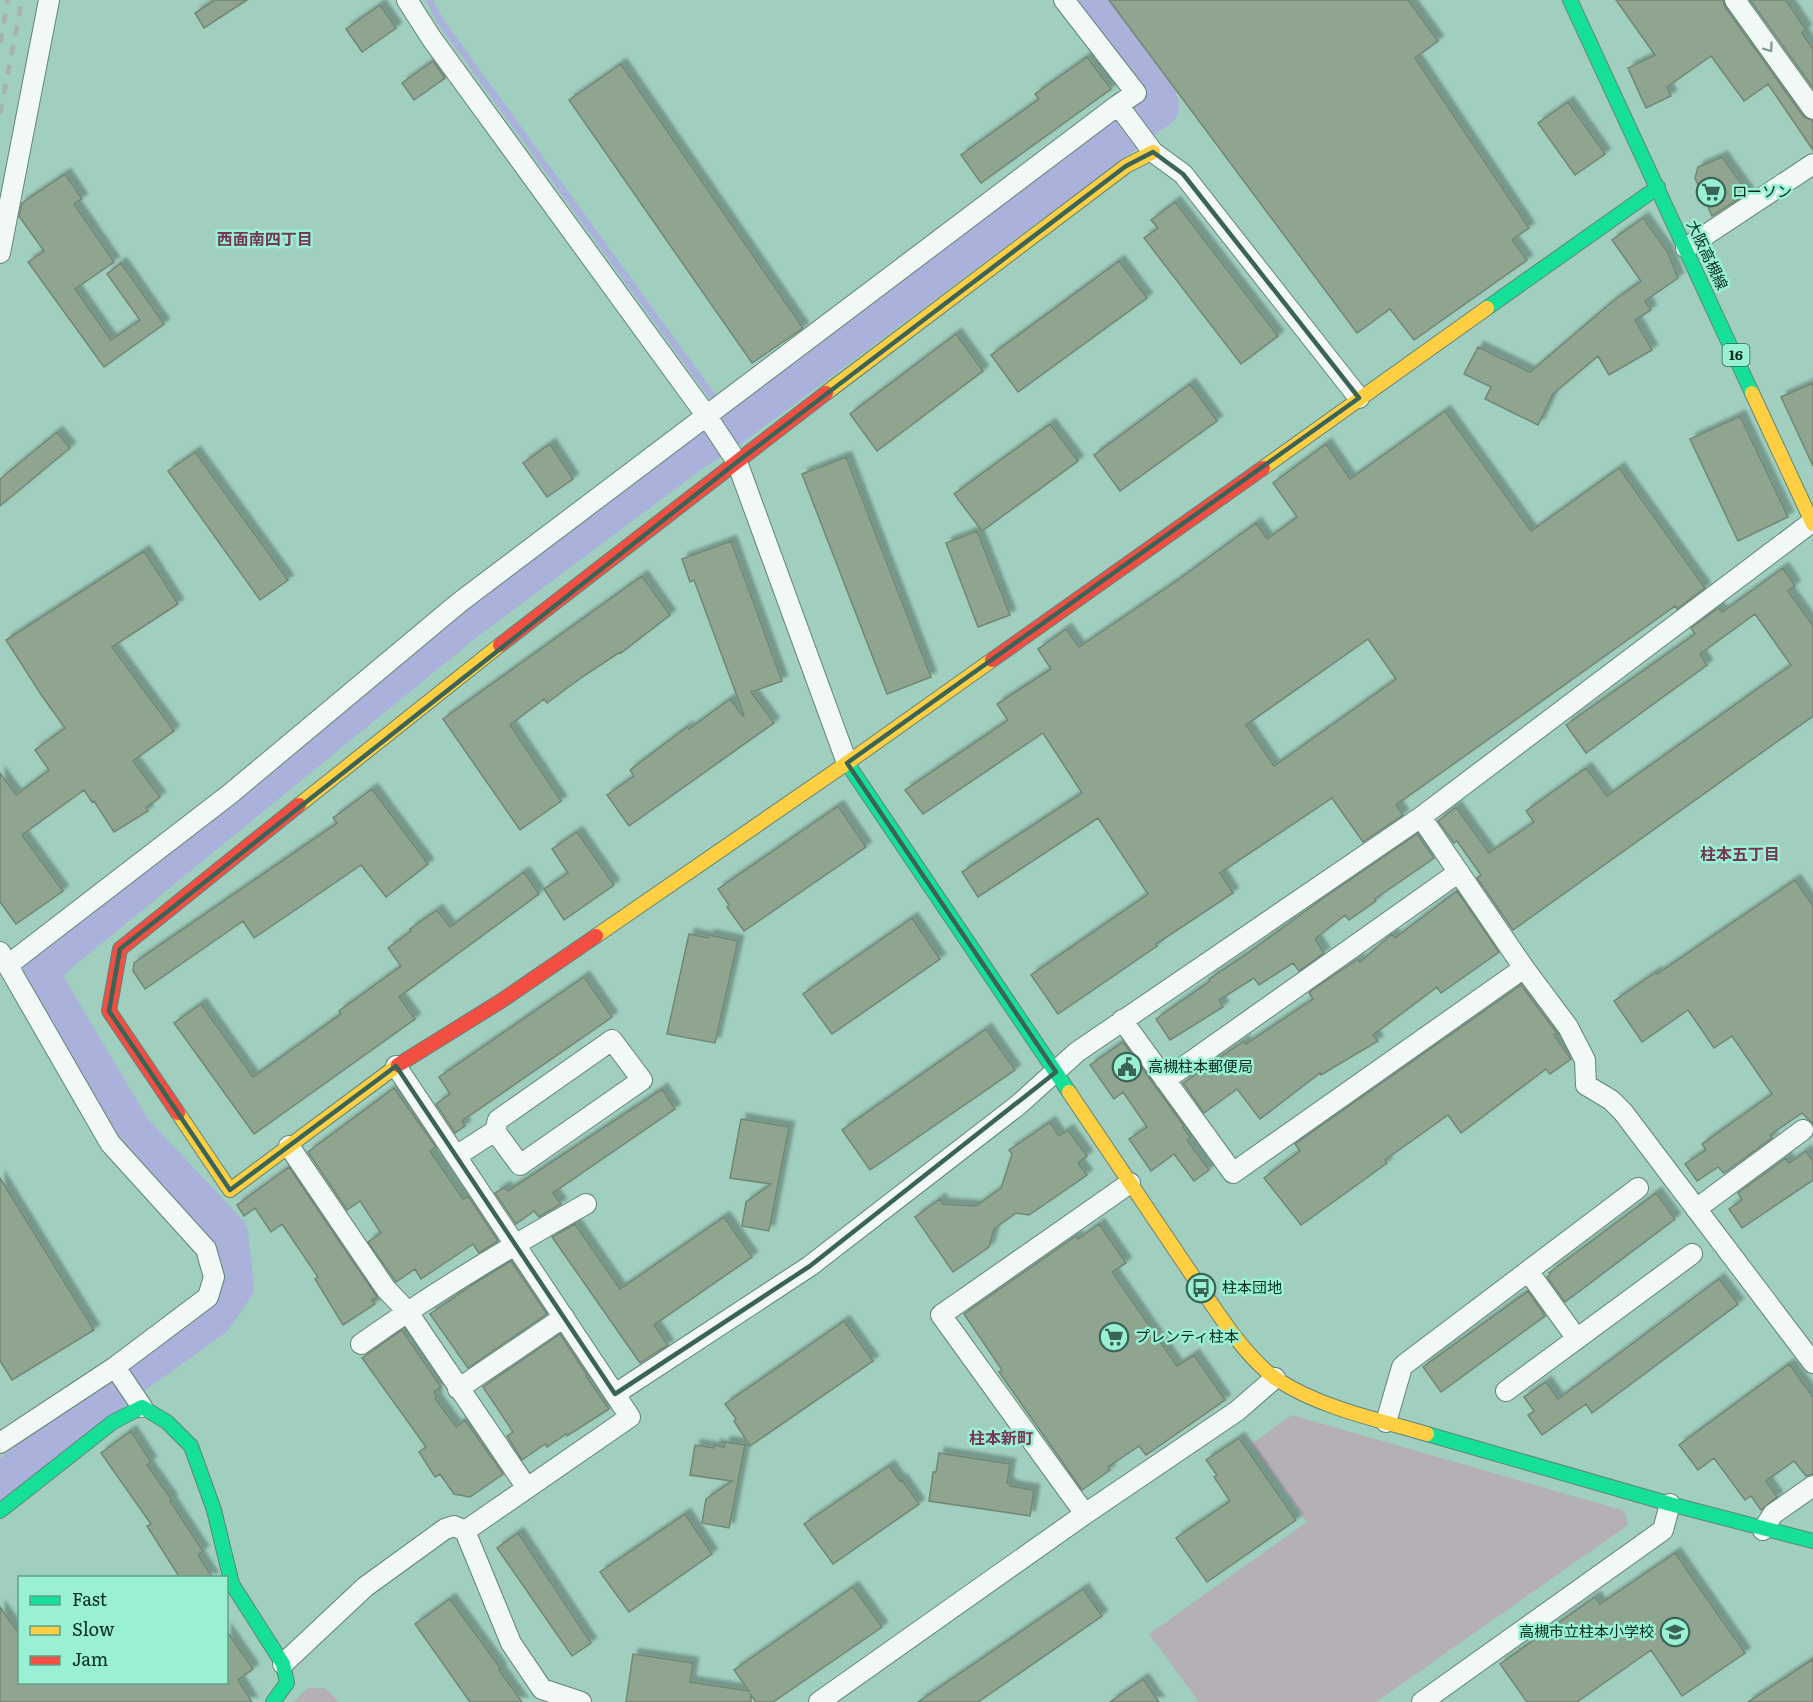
<svg xmlns="http://www.w3.org/2000/svg" width="1813" height="1702" font-family="Literata,'Noto Sans JP',serif">
	<defs>
		<filter id="shadow"><feDropShadow dx="5.5" dy="-5.5" stdDeviation="1.5" flood-color="#0004"/></filter>
	</defs>
	<rect width="100%" height="100%" fill="#a0cebf"/>
	<!-- green -->
	<path fill="#b4b0b5" d="M1292,1415L1625,1511L1628,1525L1376,1702H1199L1149,1634L1307,1522L1251,1444Z
		M308,1688H325L339,1702H293Z"/>
	<g fill="none" stroke-linecap="round" stroke-linejoin="round">
		<!-- stream -->
		<path stroke="#aab2db" stroke-width="7" d="M429,0L441,22L733,425"/>
		<!-- river -->
		<path stroke="#aab2db" stroke-width="40" d="M0,1485L117,1386L213,1317L234,1286L228,1234L132,1131L41,978L51,959L465,621L693,451L733,425L1159,107L1155,92L1084,0"/>
	</g>
	<!-- building -->
	<path fill="#90a590" stroke="#728773" stroke-width="1.5" fill-rule="evenodd" filter="url(#shadow)" d="M215,0H247L204,28L195,13Z
		M1109,0H1408L1438,41L1415,58L1529,228L1512,240L1527,260L1414,340L1390,309L1357,333Z
		M1616,0H1723L1725,7L1803,116L1813,121V150L1768,84L1744,101L1711,56L1667,87L1671,96L1646,108L1628,68L1655,55Z
		M1750,0H1786L1806,30L1802,33L1813,49V88Z
		M380,5L396,28L362,52L346,29Z
		M1087,57L1111,89L981,183L961,155L1039,99L1035,94Z
		M433,61L445,78L414,100L402,83Z
		M621,64L803,328L752,363L569,100Z
		M1568,102L1605,154L1575,175L1538,123Z
		M1722,157L1748,193L1712,216L1695,178L1698,167Z
		M65,174L82,199L74,204L114,262L75,289L111,340L140,320L107,274L121,263L164,324L104,367L28,262L44,251L19,216L22,203Z
		M1175,202L1278,336L1241,364L1144,238L1158,228L1151,220Z
		M1643,218L1667,251L1678,278L1645,301L1651,310L1635,320L1652,350L1609,375L1598,356L1553,394L1538,425L1485,399L1491,387L1464,374L1478,347L1530,372L1613,301L1641,281L1612,240Z
		M1119,261L1147,298L1018,392L991,355Z
		M956,334L983,371L877,451L850,414Z
		M1813,383V466L1781,397Z
		M1190,384L1217,421L1120,491L1094,455Z
		M1445,411L1531,531L1619,468L1705,588L1677,609L1675,606L1396,805L1403,815L1363,842L1332,798L1220,873L1233,893L1156,944L1157,946L1058,1014L1031,975L1148,894L1098,818L978,897L962,872L1082,793L1043,733L923,814L905,790L1008,720L997,704L1051,669L1038,649L1066,629L1079,647L1175,582L1256,523L1267,539L1297,517L1273,483L1326,444L1350,479ZM1368,639L1396,679L1274,766L1246,725Z
		M1740,416L1788,517L1738,541L1690,439Z
		M1050,424L1078,461L982,531L954,494Z
		M57,432L70,448L0,506V479Z
		M550,444L573,479L547,497L523,463Z
		M195,452L288,580L260,600L168,471Z
		M846,457L931,677L887,694L802,474Z
		M977,531L1010,615L978,627L946,543Z
		M731,541L782,681L751,692L774,723L629,826L607,795L634,776L630,770L687,727L689,729L730,699L743,716L744,715L694,580L690,582L682,559Z
		M144,551L178,604L112,647L174,731L133,761L160,797L146,808L148,811L114,832L94,801L92,802L84,790L22,835L63,891L16,924L0,902V773L16,795L49,770L35,750L65,728L42,696L6,640Z
		M1783,568L1795,586L1788,591L1813,626V716L1513,930L1477,878L1481,875L1457,841L1454,843L1438,821L1456,807L1489,853L1534,822L1526,811L1586,768L1607,796L1791,665L1755,614L1700,654L1707,665L1586,753L1566,725L1695,634L1691,628L1718,608L1722,612Z
		M642,576L670,615L621,653L620,652L582,677L547,703L544,699L510,725L561,801L520,830L443,719Z
		M372,789L428,864L386,897L361,865L254,938L243,921L145,989L133,971L134,963L337,823L333,818Z
		M838,806L866,847L744,931L727,907L729,905L718,889Z
		M577,832L614,885L564,920L544,889L568,873L552,849Z
		M1417,834L1434,858L1375,899L1376,901L1349,920L1345,915L1315,939L1324,953L1299,971L1293,963L1259,985L1254,978L1219,1000L1223,1007L1170,1040L1156,1019L1210,981L1209,979L1241,958L1325,897Z
		M524,872L539,894L399,997L415,1019L254,1134L174,1023L201,1004L253,1077L341,1014L339,1011L401,966L388,948L411,931L410,929L437,910L450,927Z
		M1795,880L1813,906V1124L1802,1113L1770,1135L1772,1138L1724,1173L1718,1167L1697,1181L1685,1164L1706,1150L1702,1144L1772,1094L1732,1036L1714,1048L1688,1010L1642,1042L1614,1001L1656,972L1657,974Z
		M1457,891L1499,952L1441,993L1437,987L1373,1035L1378,1041L1321,1075L1320,1073L1260,1119L1237,1089L1204,1113L1183,1083L1244,1041L1246,1044L1313,999L1309,993L1312,990L1358,959L1360,962L1392,934L1395,938Z
		M912,918L940,959L832,1034L803,994Z
		M689,934L708,938L709,935L738,941L715,1043L667,1034Z
		M584,977L612,1017L462,1121L465,1126L455,1133L436,1104L450,1094L439,1077Z
		M1521,985L1557,1033L1554,1035L1571,1059L1550,1074L1546,1069L1461,1133L1448,1115L1385,1160L1387,1163L1354,1187L1301,1225L1264,1178L1300,1151L1295,1144Z
		M986,1029L1015,1070L870,1170L842,1130Z
		M1123,1042L1184,1126L1183,1127L1191,1138L1187,1140L1209,1170L1194,1181L1174,1154L1151,1171L1129,1139L1147,1127L1123,1092L1114,1099L1090,1065Z
		M394,1088L436,1147L430,1151L463,1199L468,1196L498,1241L479,1253L473,1244L421,1279L415,1269L396,1282L368,1242L381,1233L360,1201L347,1210L308,1152Z
		M662,1089L675,1109L553,1193L561,1204L539,1217L534,1211L516,1224L495,1193L505,1187L508,1191Z
		M741,1119L789,1127L769,1231L742,1226L746,1202L771,1184L730,1178Z
		M1050,1122L1059,1136L1068,1130L1087,1156L1078,1163L1087,1175L1029,1215L1016,1213L994,1229L989,1247L953,1272L915,1217L940,1199L943,1204L976,1206L1001,1188L1012,1154L1009,1150Z
		M1806,1151L1813,1161V1180L1742,1228L1729,1209L1742,1200L1738,1193L1786,1158L1789,1163Z
		M289,1167L377,1297L372,1300L375,1304L343,1325L315,1279L318,1277L282,1224L271,1232L255,1208L244,1216L237,1205Z
		M0,1178L94,1330L12,1380L0,1361Z
		M1656,1193L1675,1219L1565,1302L1547,1277L1550,1275L1549,1273Z
		M724,1217L752,1257L654,1325L668,1345L640,1363L552,1237L575,1224L620,1289Z
		M1099,1224L1126,1263L1112,1272L1177,1366L1194,1355L1225,1400L1146,1455L1139,1446L1108,1467L1110,1470L1082,1490L999,1372L1002,1370L964,1314L1076,1236L1078,1239Z
		M511,1261L547,1314L468,1368L430,1314L475,1283Z
		M1719,1279L1738,1304L1592,1413L1586,1404L1542,1435L1528,1415L1534,1411L1524,1397L1546,1382L1558,1399Z
		M1528,1291L1545,1316L1441,1392L1423,1367Z
		M844,1321L873,1361L750,1446L734,1421L736,1419L725,1404Z
		M402,1330L441,1387L434,1392L437,1396L435,1398L456,1427L465,1420L503,1474L470,1497L454,1494L440,1474L435,1477L419,1452L426,1447L362,1358Z
		M560,1334L587,1375L586,1376L609,1409L567,1436L566,1434L547,1447L545,1444L522,1460L507,1436L513,1432L483,1387Z
		M1789,1364L1813,1397V1474L1806,1476L1794,1461L1766,1481L1777,1497L1761,1510L1751,1496L1745,1500L1714,1458L1698,1470L1679,1445Z
		M131,1431L151,1462L147,1465L172,1500L170,1501L203,1551L198,1555L213,1578H180L147,1526L151,1524L101,1453Z
		M1239,1438L1296,1520L1207,1582L1176,1538L1230,1501L1214,1477L1217,1475L1206,1460Z
		M725,1442L745,1445L729,1528L702,1523L706,1499L732,1481L690,1475L695,1445L714,1448L715,1445L724,1447Z
		M939,1453L1010,1464L1007,1483L1010,1484V1486L1034,1490L1030,1516L929,1501L933,1472H936Z
		M889,1466L900,1481L902,1480L919,1504L833,1564L804,1524Z
		M685,1514L712,1554L629,1612L600,1572Z
		M518,1533L591,1643L572,1656L497,1548Z
		M1675,1553L1745,1653L1682,1696L1651,1650L1577,1702H1527L1500,1664L1595,1597L1600,1604Z
		M853,1587L882,1627L773,1702H756L751,1695V1702H626L633,1654L693,1663L690,1682L749,1691L734,1670Z
		M1083,1589L1102,1616L978,1702H918Z
		M450,1599L501,1669L499,1670L522,1702H470L415,1624Z
		M0,1607L20,1635V1683H226V1630L253,1669L238,1680L252,1702H0Z
		M1813,1659V1702H1748Z
		M1143,1679L1159,1702H1110Z"/>
	<g fill="none" stroke-linecap="round" stroke-linejoin="round">
		<!-- street casing -->
		<g stroke="#618479" stroke-width="22">
			<path id="street" d="M407,0L432,39L706,415L737,462L847,763
				M1064,0L1136,93L1118,105L1153,152L1183,174L1359,398
				M1735,0L1813,109
				M1686,248L1813,164
				M0,253L49,0
				M1421,817L1524,968L1568,1027L1585,1060L1586,1085L1611,1100L1623,1112L1813,1363
				M0,952L110,1143L206,1249L214,1277L208,1297L115,1367L0,1443
				M8,965L230,794L460,602L1118,105
				M1122,1020L1233,1173L1524,968
				M396,1066L630,1417L465,1531
				M1165,1080L1459,872
				M289,1146L386,1289L407,1311L527,1488
				M456,1156L495,1131L520,1165L642,1080L612,1040L498,1120L495,1131
				M1696,1209L1803,1130
				M1528,1271L1577,1339
				M361,1344C433,1293 509,1247 586,1204
				M115,1367L142,1407
				M458,1389L564,1317
				M1506,1391L1692,1254
				M615,1394L810,1266L1017,1106L1077,1052L1421,817L1812,522
				M1386,1422L1402,1367L1405,1364L1638,1188
				M1085,1514L941,1315L1130,1183
				M1763,1530L1773,1514L1813,1486
				M283,1664L365,1587L445,1529L454,1526L465,1531L511,1643L542,1689L581,1702
				M819,1702L1085,1514L1237,1411L1275,1378
				M1422,1702L1663,1530L1670,1504"/>
		</g>
		<!-- fast casing -->
		<g stroke="#618479" stroke-width="16">
			<path id="fast" d="M1570,0L1752,393
				M1487,308L1658,187
				M847,763L1069,1092
				M1427,1434L1670,1504L1813,1541
				M0,1511L113,1422L142,1407L167,1422L191,1446L214,1510L232,1584L283,1664L287,1683L273,1702"/>
		</g>
		<!-- slow casing -->
		<g stroke="#618479" stroke-width="16">
			<path id="slow" d="M826,393L1126,166L1153,152
				M1752,393L1813,524
				M1263,468L1487,308
				M299,805L500,645
				M596,936L847,763L992,660
				M1069,1092C1107,1149 1146,1206 1184,1263C1208,1298 1243,1357 1278,1380C1321,1408 1379,1420 1427,1434
				M178,1113L230,1190L398,1065"/>
		</g>
		<!-- jam casing -->
		<g stroke="#618479" stroke-width="16">
			<path id="jam" d="M500,645L826,393
				M992,660L1263,468
				M398,1065L501,1001L596,936
				M178,1113L109,1011L120,949L299,805"/>
		</g>
		<!-- street -->
		<use href="#street" stroke="#f1f8f5" stroke-width="20"/>
		<!-- fast -->
		<use href="#fast" stroke="#16e098" stroke-width="14"/>
		<!-- slow -->
		<use href="#slow" stroke="#ffcf43" stroke-width="14"/>
		<!-- jam -->
		<use href="#jam" stroke="#f24e42" stroke-width="14"/>
		<!-- rail -->
		<path stroke="#a6b2ae" stroke-width="4.5" stroke-dasharray="10 10" stroke-linecap="butt" d="M0,43L8,0
			M0,114L22,0"/>
	</g>
	<!-- one-way arrows -->
	<defs><path id="oneway-chevron" d="M-2-3.5L2.5 0L-2 3.5" fill="none" stroke-width="1.6" stroke-linecap="round" stroke-linejoin="round" transform="scale(1.5)"/></defs>
	<use stroke="#879c96" href="#oneway-chevron" transform="translate(1769 48) rotate(54)"/>
	<!-- marked area -->
	<path fill="none" stroke="#3b6458" stroke-width="4.5" stroke-linejoin="round" d="M1153,152L1183,174L1359,398L847,763L1056,1072L810,1266L615,1394L396,1066L230,1190L109,1011L120,949L737,462L1126,166Z"/>
	<!-- icons -->
	<defs>
		<g id="supermarket-ring" transform="scale(1.5)"><circle r="9.5" fill="#99f0d2" stroke="#3b6458" stroke-width="1.5"/><path d="M-6-5.5h2.5l.6 2H6L4.5 2H-2.5L-4.4-4H-6ZM-1.5 3.2a1.3 1.3 0 1 0 .1 0ZM3 3.2a1.3 1.3 0 1 0 .1 0Z" fill="#3b6458"/></g>
		<g id="civic-ring" transform="scale(1.5)"><circle r="9.5" fill="#99f0d2" stroke="#3b6458" stroke-width="1.5"/><path d="M-.6-6.5H3V-4.5H.6V-3L4-1V1h2V6H-6V1h2V-1L-.6-3ZM-1.2 2.5V6h2.4V2.5Z" fill="#3b6458"/></g>
		<g id="bus-ring" transform="scale(1.5)"><circle r="9.5" fill="#99f0d2" stroke="#3b6458" stroke-width="1.5"/><path d="M-5-6H5V4H4V6H2V4H-2V6H-4V4H-5ZM-3.5-4V0h7V-4ZM-3.5 1.2v1.5H-2V1.2ZM2 1.2v1.5H3.5V1.2Z" fill="#3b6458"/></g>
		<g id="school-ring" transform="scale(1.5)"><circle r="9.5" fill="#99f0d2" stroke="#3b6458" stroke-width="1.5"/><path d="M0-5L7-2L0 1L-7-2ZM-4 1L0 2.5L4 1V4Q0 6-4 4Z" fill="#3b6458"/></g>
	</defs>
	<g fill-rule="evenodd">
		<use href="#supermarket-ring" x="1711" y="192"/>
		<use href="#civic-ring" x="1127" y="1067"/>
		<use href="#bus-ring" x="1201" y="1288"/>
		<use href="#supermarket-ring" x="1114" y="1337"/>
		<use href="#school-ring" x="1675" y="1632"/>
	</g>
	<g text-anchor="middle" stroke-width="5" stroke-linejoin="round" paint-order="stroke">
		<!-- shield labels -->
		<rect fill="#99f0d2" stroke="#316656" stroke-width="1.5" x="1722.5" y="344" width="27" height="22" rx="4.5"/>
		<g font-size="14" font-weight="bold" fill="#052b21">
			<text x="1736" y="360">16</text>
		</g>
		<!-- poi labels -->
		<g font-size="15" fill="#052b21" stroke="#99f0d2" text-anchor="start">
			<text x="1732" y="197">ローソン</text>
			<text x="1148" y="1072">高槻柱本郵便局</text>
			<text x="1222" y="1293">柱本団地</text>
			<text x="1135" y="1342">プレンティ柱本</text>
			<text x="1654" y="1637" text-anchor="end">高槻市立柱本小学校</text>
		</g>
		<!-- street labels -->
		<g font-size="15" fill="#052b21" stroke="#99f0d2">
			<text transform="translate(1707 255) rotate(65)" y="5">大阪高槻線</text>
		</g>
		<!-- neighbourhood labels -->
		<g font-size="16" font-weight="bold" fill="#773657" stroke="#99f0d2">
			<text x="265" y="245">西面南四丁目</text>
			<text x="1740" y="860">柱本五丁目</text>
			<text x="1001" y="1444">柱本新町</text>
		</g>
	</g>
	<!-- legend -->
	<rect x="18" y="1576" width="210" height="108" fill="#99f0d2" stroke="#5ea18b" stroke-width="1.5"/>
	<rect x="30" y="1596" width="30" height="9" fill="#16e098" stroke="#5ea18b" stroke-width="1.5"/>
	<text x="72" y="1606" font-size="18" fill="#052b21">Fast</text>
	<rect x="30" y="1626" width="30" height="9" fill="#ffcf43" stroke="#5ea18b" stroke-width="1.5"/>
	<text x="72" y="1636" font-size="18" fill="#052b21">Slow</text>
	<rect x="30" y="1656" width="30" height="9" fill="#f24e42" stroke="#5ea18b" stroke-width="1.5"/>
	<text x="72" y="1666" font-size="18" fill="#052b21">Jam</text>
</svg>
